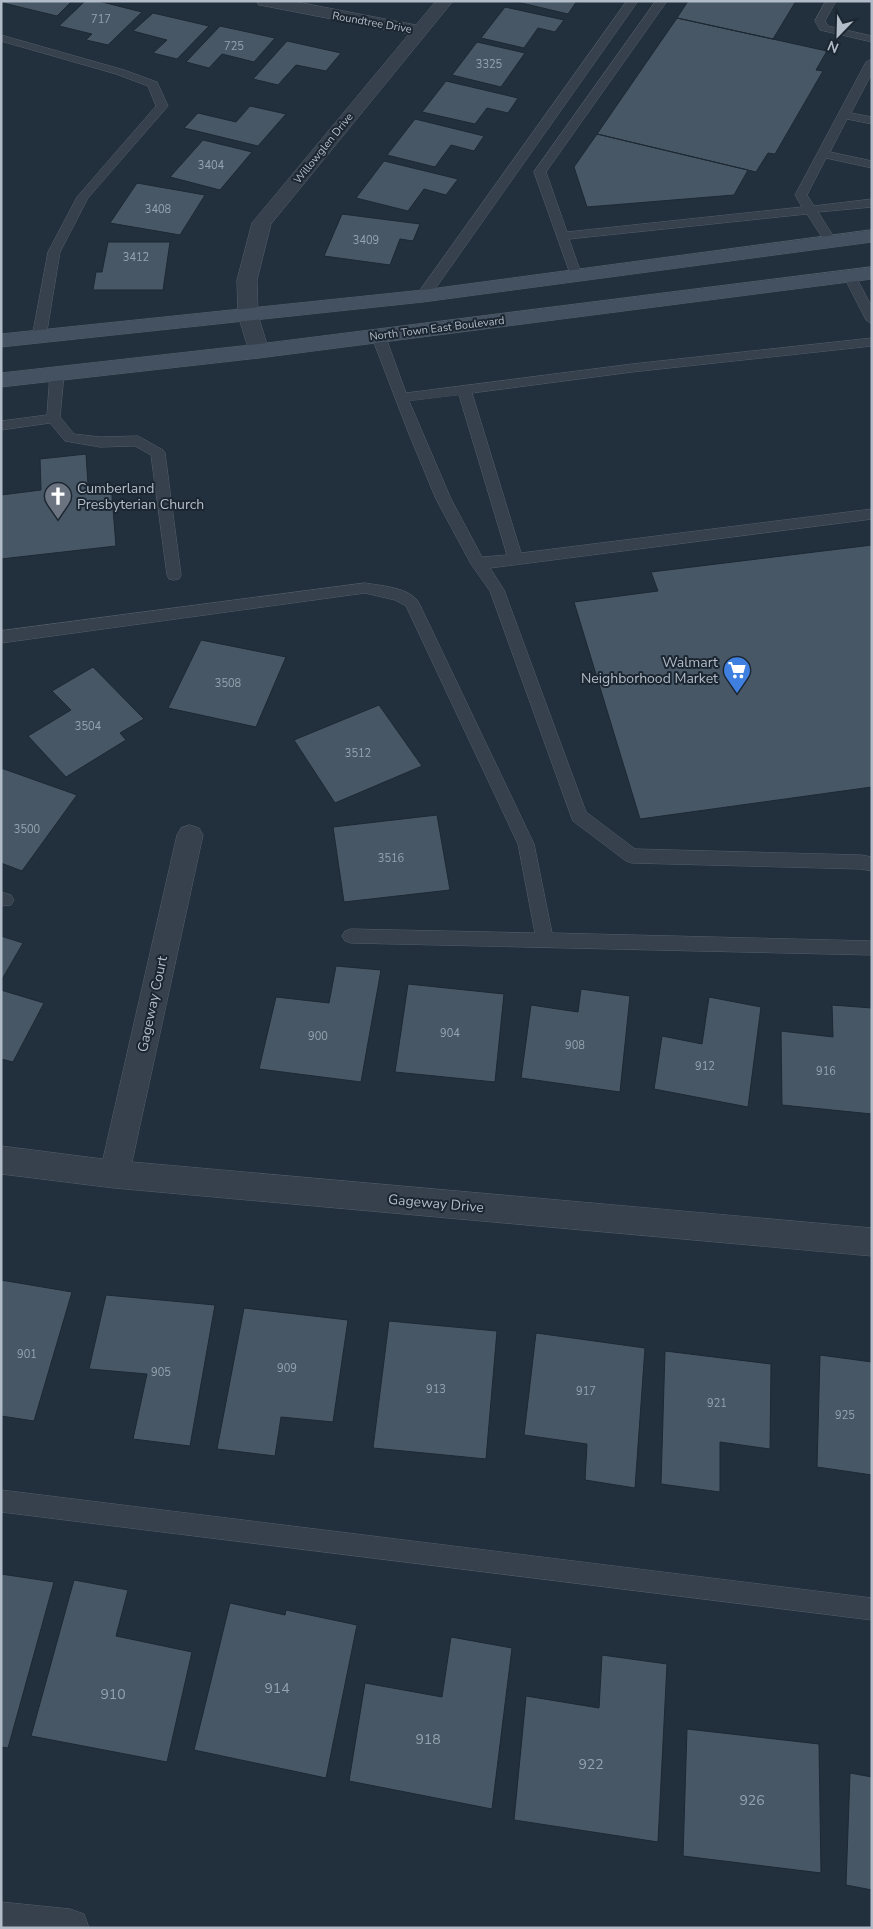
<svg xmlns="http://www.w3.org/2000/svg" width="873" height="1929" font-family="'Nunito Sans',sans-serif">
	<rect width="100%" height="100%" fill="#22303d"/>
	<!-- building -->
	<path fill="#475766" stroke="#1d2833" d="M5,1H72L57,16L3,3Z
		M85,1H98L142,12L108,45L86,40L92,34L59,26Z
		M513,1H577L568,14Z
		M688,1H796L773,39L677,18Z
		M505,7L564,20L555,32L538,28L524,48L481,38Z
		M153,13L209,26L177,59L153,53L167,40L133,31Z
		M677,18L827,51L816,70L823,71L775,154L768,153L756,172L597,134Z
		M220,26L275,38L254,62L222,54L209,68L186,62Z
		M287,41L341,53L326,71L296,65L278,85L253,79Z
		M477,42L525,53L501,87L452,75Z
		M446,81L518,98L508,113L487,108L475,124L422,112Z
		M250,106L286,114L258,146L184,128L198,113L236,122Z
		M415,119L484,136L474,151L451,145L435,167L387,155Z
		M597,134L748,170L734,195L587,207L574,167Z
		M203,140L252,152L220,190L170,177Z
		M384,161L458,179L446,195L424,189L408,211L356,198Z
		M137,183L205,195L180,235L110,223Z
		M342,214L420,224L413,241L400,239L390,265L324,256Z
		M108,242H170L163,290H93L96,272H102Z
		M86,454L88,485L111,483L116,546L1,559V495L41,490L40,459Z
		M872,545V787L640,819L574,602L658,591L651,572Z
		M201,640L286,657L256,727L168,708Z
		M93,667L144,719L120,733L126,740L66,777L28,736L71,710L52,691Z
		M379,705L422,766L335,803L294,740Z
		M1,768L77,795L22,871L1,863Z
		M437,815L450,890L344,902L333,827Z
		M1,936L23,943L1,981Z
		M336,966L381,970L361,1082L259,1069L276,997L329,1003Z
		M408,984L504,994L495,1082L395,1072Z
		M581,989L630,996L620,1092L521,1078L531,1005L578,1012Z
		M1,990L44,1003L13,1062L1,1059Z
		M709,997L761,1007L748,1107L654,1089L662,1036L702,1044Z
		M832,1005L872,1008V1114L782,1105L781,1031L833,1037Z
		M1,1280L72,1292L34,1421L1,1416Z
		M106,1295L215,1305L190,1446L133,1439L147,1374L89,1369Z
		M244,1308L348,1320L333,1422L281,1417L275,1456L217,1449Z
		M389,1321L497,1331L486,1459L373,1448Z
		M536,1333L645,1348L635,1488L585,1480L587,1444L524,1435Z
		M665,1351L771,1364L770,1449L720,1442V1492L661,1484Z
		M820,1355L872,1362V1475L817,1467Z
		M1,1574L54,1582L8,1748L1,1747Z
		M74,1580L128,1590L116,1636L192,1652L167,1762L31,1736Z
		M230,1603L285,1615L286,1610L357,1625L326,1778L194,1750Z
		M451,1637L512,1648L492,1809L349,1781L365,1683L442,1697Z
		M602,1655L667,1664L658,1842L514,1820L526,1696L599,1708Z
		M687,1729L819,1744L821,1873L683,1856Z
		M850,1773L872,1777V1890L846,1885Z"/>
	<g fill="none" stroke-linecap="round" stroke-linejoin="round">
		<!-- lane casing -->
		<g stroke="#545f6a" stroke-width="1">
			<path id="lane" d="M627,1H638L428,299H418L417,296L418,293Z
				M656,1H667L546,172L567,232L802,207L795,195L866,62L872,59V73L851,113L872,117V124L847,119L830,152L872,161V168L826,158L807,195L814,206L872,199V207L818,212L837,242L835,245H827L807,214L569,239L582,276L580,279H572L534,172Z
				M826,1H836L825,21L828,26L872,36V42L820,30L815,21Z
				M1,35L124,70L157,82L168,106L88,198L60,252L46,337L39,341L32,337L48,252L77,197L156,106L148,86L116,74L1,41Z
				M849,271L855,275L872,307V324L866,320L843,275Z
				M378,331L385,335L406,393L632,364L872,338V346L632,372L472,393L521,553L872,509V519L490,568L504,590L586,812L635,849L861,855L872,857V871L861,869L632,863L626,861L573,821L571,816L490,591L471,564L436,499L409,434L371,335ZM459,395L507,555L482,557L451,499L409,401Z
				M57,370L64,374L60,417L74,434L100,437L138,436L163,450L165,453L181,575L179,579L174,580L169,579L167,575L151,455L135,446L100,447L65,441L50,423L1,430V421L47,415L50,374Z
				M365,583C381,586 410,587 419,603L534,844L552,933L872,941V955L351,943L345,941L342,936L345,931L351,929L535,933L518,844L406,606L395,600L365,593L1,643V631Z
				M1,892L11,895L14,900L11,905L1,906Z
				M1,1490L872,1598V1620L1,1512Z"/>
		</g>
		<!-- street casing -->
		<g stroke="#545f6a" stroke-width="1">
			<path id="street" d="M257,1H292L416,25L436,1H453L271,224L257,280L258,315L269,351L266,356L259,358L252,356L249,351L238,315L237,280L252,223L409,34L265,6L259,5Z
				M190,825L199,828L203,835L132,1162L872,1228V1256L114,1188L1,1174V1146L103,1159L177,835L181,828Z
				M1,1902L70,1909L84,1914L89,1928H1Z"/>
		</g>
		<!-- secondary casing -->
		<g stroke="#545f6a" stroke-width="1">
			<path id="secondary" d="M872,230V242L423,302L1,347V334L423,290Z
				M872,267V279L259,358L1,387V373L259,344Z"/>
		</g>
		<!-- lane -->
		<use href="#lane" fill="#36414d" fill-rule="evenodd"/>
		<!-- street -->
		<use href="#street" fill="#36414d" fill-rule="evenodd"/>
		<!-- secondary -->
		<use href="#secondary" fill="#435160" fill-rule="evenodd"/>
	</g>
	<!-- icons -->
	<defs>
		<g id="church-pin" transform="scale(1.4375)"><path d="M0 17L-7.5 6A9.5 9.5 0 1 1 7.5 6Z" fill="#6b7280" stroke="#1b2631"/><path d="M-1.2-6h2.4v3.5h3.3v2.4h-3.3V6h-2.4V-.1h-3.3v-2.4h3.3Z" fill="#fff"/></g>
		<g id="supermarket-pin" transform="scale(1.4375)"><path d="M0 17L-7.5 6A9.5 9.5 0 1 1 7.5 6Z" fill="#3f7fe0" stroke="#1b2631"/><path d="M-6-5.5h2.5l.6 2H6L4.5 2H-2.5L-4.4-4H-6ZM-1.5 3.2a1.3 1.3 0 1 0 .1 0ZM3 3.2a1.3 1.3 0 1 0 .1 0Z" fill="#fff"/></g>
	</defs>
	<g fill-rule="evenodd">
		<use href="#church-pin" x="58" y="496"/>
		<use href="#supermarket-pin" x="737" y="670"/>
	</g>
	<g text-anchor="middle" stroke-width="4" stroke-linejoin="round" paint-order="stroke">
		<!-- number labels -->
		<g font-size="11" fill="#96a3b0">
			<text x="101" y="23">717</text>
			<text x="234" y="50">725</text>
			<text x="489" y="68">3325</text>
			<text x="211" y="169">3404</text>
			<text x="158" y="213">3408</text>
			<text x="366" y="244">3409</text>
			<text x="136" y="261">3412</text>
			<text x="228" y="687">3508</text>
			<text x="88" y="730">3504</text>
			<text x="358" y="757">3512</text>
			<text x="27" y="833">3500</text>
			<text x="391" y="862">3516</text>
			<text x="450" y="1037">904</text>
			<text x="318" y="1040">900</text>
			<text x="575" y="1049">908</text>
			<text x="705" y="1070">912</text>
			<text x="826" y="1075">916</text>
			<text x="27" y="1358">901</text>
			<text x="287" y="1372">909</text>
			<text x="161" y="1376">905</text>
			<text x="436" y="1393">913</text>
			<text x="586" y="1395">917</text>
			<text x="717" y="1407">921</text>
			<text x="845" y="1419">925</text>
		</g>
		<!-- far-street labels -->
		<g font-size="11" fill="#b1bcc8" stroke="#1b2631">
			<text transform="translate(372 22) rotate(10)" y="4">Roundtree Drive</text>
			<text transform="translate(323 148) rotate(-51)" y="4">Willowglen Drive</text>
			<text transform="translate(437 328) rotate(-7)" y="4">North Town East Boulevard</text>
		</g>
		<!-- poi labels -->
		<g font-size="14" fill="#b1bcc8" stroke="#1b2631" text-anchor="start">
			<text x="77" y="493">Cumberland<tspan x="77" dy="16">Presbyterian Church</tspan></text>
			<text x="718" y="667" text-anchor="end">Walmart<tspan x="718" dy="16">Neighborhood Market</tspan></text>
		</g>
		<!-- street labels -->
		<g font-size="14" fill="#b1bcc8" stroke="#1b2631">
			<text transform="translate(152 1004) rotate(-78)" y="5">Gageway Court</text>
			<text transform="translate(436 1203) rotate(5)" y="5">Gageway Drive</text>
		</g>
		<!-- near-number labels -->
		<g font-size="14" fill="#96a3b0">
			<text x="277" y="1693">914</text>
			<text x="113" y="1699">910</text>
			<text x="428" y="1744">918</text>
			<text x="591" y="1769">922</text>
			<text x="752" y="1805">926</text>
		</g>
	</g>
	<!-- border -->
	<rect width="873" height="1929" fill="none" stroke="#b1bcc8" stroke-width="5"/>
	<!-- north arrow -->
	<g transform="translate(838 35) rotate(203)" stroke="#1b2631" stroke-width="4" paint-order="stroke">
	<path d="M0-4L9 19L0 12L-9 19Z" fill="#b1bcc8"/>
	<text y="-8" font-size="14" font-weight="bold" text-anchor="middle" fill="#b1bcc8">N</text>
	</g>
</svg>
